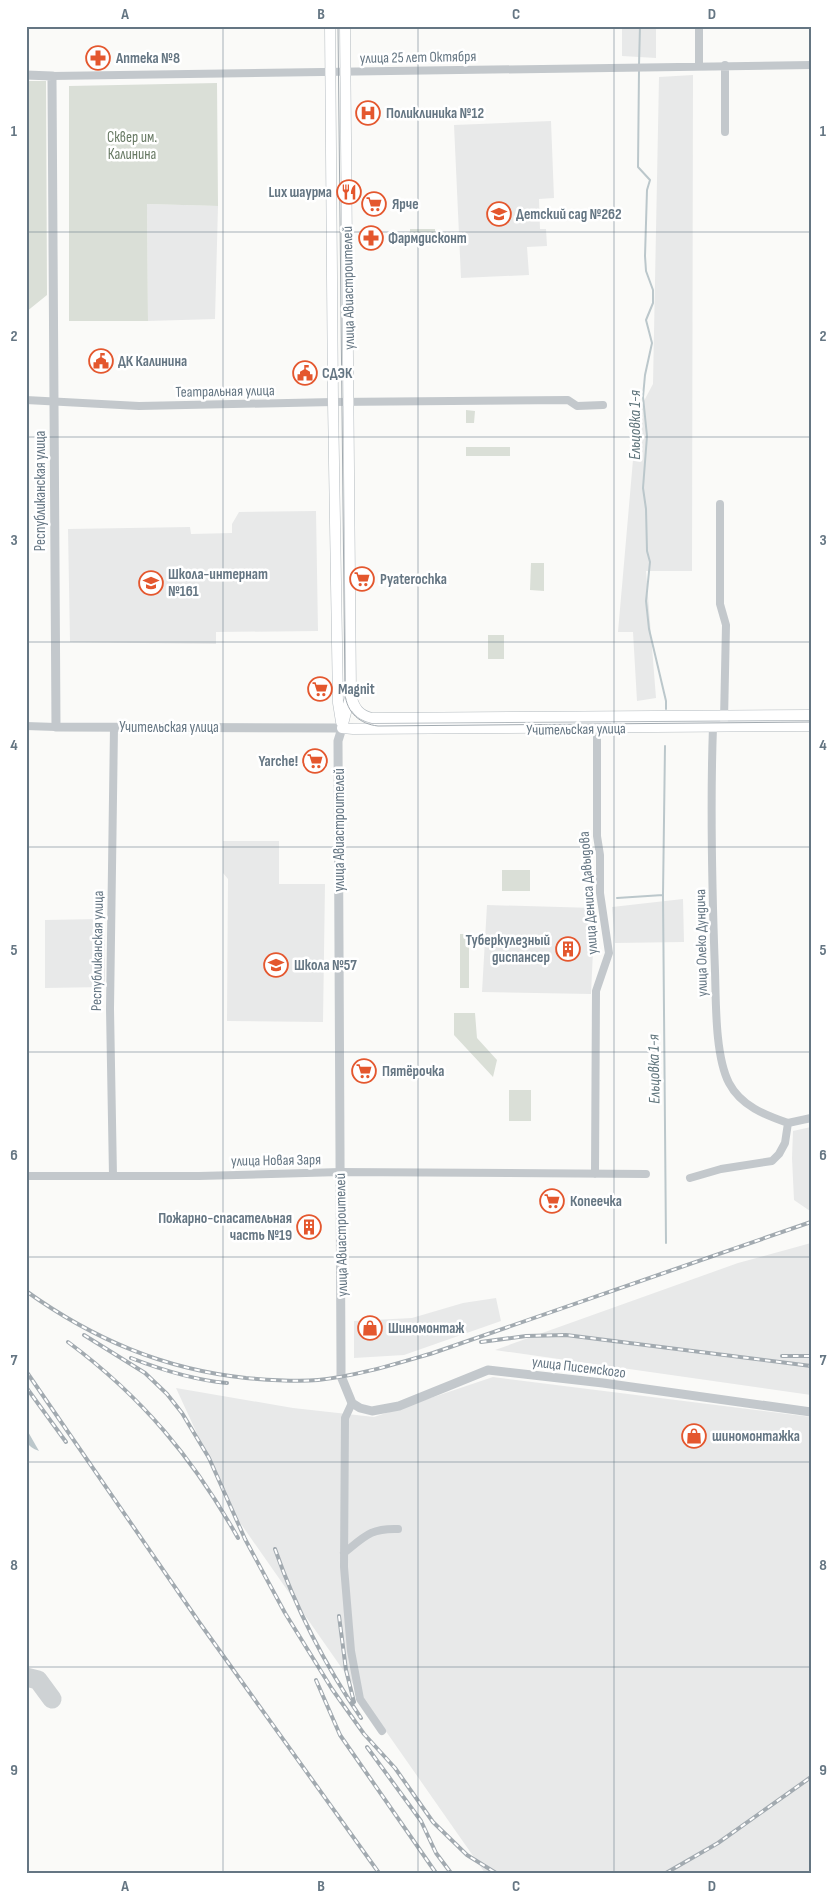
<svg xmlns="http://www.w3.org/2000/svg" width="837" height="1899" font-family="'Sofia Sans Condensed',sans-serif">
	<rect width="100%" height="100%" fill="#fafaf8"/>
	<!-- built -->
	<path fill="#e8e9e9" d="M622,26H656V58L622,56Z
		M693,75L692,571H646L656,698L637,701L633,632H618L637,414L653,384L659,77Z
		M551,121L554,198L539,199L540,229H546L547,246L527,247L529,275L461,278L454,125Z
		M147,204L218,206L215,319L148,321Z
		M316,511L318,631L216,632V644L70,642L68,529L190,527L191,534L232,533V524L239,512Z
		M223,841H279V884H325L323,1022L227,1021L228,879L223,873Z
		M683,899L684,942L615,943L612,907Z
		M487,905L595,908L591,994L482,992Z
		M99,919L98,932L105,933V987L45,988V920Z
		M811,1127V1211H810L794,1200L792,1158L793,1131Z
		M811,1243V1395L495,1350L738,1263Z
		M496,1298L501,1321L404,1355L354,1358V1321L412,1318L463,1303Z
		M493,1377L811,1417V1873H485L234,1514L176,1388L293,1408L374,1417Z"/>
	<!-- green -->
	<path fill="#dadfd7" d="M26,81H46L47,295L26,312Z
		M217,83L218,206L147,204L148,321H69V86Z
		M410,229H435V237H410Z
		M466,410L475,411L474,423H466Z
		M466,447H510V456H466Z
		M531,563H544V591L530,590Z
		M488,635H504V659H488Z
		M502,870H530V891H502Z
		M460,934H469V988H460Z
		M454,1013H475L477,1038L497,1060L493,1077L454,1035Z
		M509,1090H531V1121H509Z"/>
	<!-- water -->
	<path fill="#bbc7cb" d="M26,1429L27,1430L39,1451C26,1446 26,1442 26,1429Z"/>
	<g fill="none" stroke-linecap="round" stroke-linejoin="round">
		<!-- stream -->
		<path stroke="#bbc7cb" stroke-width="2" d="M639,65L640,26
			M639,70L638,167L650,180L647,190L645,256L646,271L653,290V303L646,320L652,343L645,375L643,397L647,436L643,488L646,509L647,551L650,562L646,601L649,629L666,701V709
			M663,895L666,1243
			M617,898L663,895L665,746"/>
		<!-- taxiway -->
		<path stroke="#ced2d4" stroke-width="19" d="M26,1677L38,1680L52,1699"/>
		<!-- secondary casing -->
		<g stroke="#b3babf" stroke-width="11">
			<path id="secondary" d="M330,26L333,402L338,703L341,722
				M351,696C355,709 359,715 372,718L811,715
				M342,728L351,693L345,26
				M342,728L353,729L811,726"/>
		</g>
		<!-- minor -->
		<path stroke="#c3c8cc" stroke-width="8" d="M699,26V66
			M725,65V132
			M52,76L811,65
			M26,400L139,406L333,402L568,400L577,406L603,405
			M720,504V604L726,625L724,720
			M26,726L56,727
			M713,727C710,808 712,890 715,971C716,1002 715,1056 729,1083C741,1106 765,1115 788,1123
			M788,1123L811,1118
			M595,1174L596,991L609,953L600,893V855L597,836V728
			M26,1176H199L340,1172L646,1174
			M113,1176L110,1009L114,727
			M690,1178L721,1169L772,1161L779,1154L785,1143L788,1123
			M352,1403L345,1418L344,1567L351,1651L360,1699L382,1731
			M344,1553C365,1536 371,1528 398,1529"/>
		<!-- tertiary -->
		<path stroke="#c3c8cc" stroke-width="9" d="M26,75L52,76V80L56,727L342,728L338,741L341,1363V1376L352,1403L360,1408L372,1411L399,1406L488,1370L603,1383L811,1412"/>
		<!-- secondary -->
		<use href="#secondary" stroke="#fff" stroke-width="10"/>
		<!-- tram -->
		<path stroke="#a2aab0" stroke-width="1" d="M338,26L345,694C347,713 360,724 378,726L811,722"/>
		<!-- rail casing -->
		<g stroke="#a2aab0" stroke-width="4">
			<path id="rail" d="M26,1291C93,1339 163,1369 246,1378C270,1380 294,1382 318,1380C357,1376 395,1364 433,1353L811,1222
				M84,1335L145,1373L167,1394L182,1413L209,1458L245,1539L285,1613L332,1689L364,1734L395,1768L433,1822L467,1855L496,1873
				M68,1342C142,1397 193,1458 238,1538
				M481,1342L526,1336L566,1335L811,1366
				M782,1356H811
				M131,1358C162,1370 194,1380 227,1383
				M26,1371L199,1622L379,1873
				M26,1387L66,1442
				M275,1549C296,1609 325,1665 361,1718
				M339,1616L346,1670L354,1702
				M316,1680L340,1735L436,1873
				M367,1747L421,1821L436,1853L451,1873
				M666,1873L718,1843L811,1777"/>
		</g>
		<!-- rail -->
		<use href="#rail" stroke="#fff" stroke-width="2" stroke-dasharray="5.5" stroke-linecap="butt"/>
	</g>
	<!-- grid -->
	<path fill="none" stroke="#657683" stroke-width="1" stroke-opacity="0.55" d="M223,26V1873M418,26V1873M614,26V1873M26,232H811M26,437H811M26,642H811M26,847H811M26,1052H811M26,1257H811M26,1462H811M26,1667H811"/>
	<!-- icons -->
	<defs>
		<g id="pharmacy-ring" transform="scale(1.25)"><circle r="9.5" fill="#fff" stroke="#e4572e" stroke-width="1.5"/><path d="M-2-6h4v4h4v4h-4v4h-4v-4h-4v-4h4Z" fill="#e4572e"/></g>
		<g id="hospital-ring" transform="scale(1.25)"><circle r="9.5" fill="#fff" stroke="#e4572e" stroke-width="1.5"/><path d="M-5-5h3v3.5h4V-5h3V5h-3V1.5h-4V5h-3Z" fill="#e4572e"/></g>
		<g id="restaurant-ring" transform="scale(1.25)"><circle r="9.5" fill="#fff" stroke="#e4572e" stroke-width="1.5"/><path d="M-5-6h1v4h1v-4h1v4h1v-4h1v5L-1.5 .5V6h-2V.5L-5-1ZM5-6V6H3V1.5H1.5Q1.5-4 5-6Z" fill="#e4572e"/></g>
		<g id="supermarket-ring" transform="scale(1.25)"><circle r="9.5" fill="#fff" stroke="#e4572e" stroke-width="1.5"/><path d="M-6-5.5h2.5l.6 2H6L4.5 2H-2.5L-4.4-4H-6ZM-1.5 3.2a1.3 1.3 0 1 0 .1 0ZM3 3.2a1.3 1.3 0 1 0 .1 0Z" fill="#e4572e"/></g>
		<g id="school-ring" transform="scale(1.25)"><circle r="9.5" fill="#fff" stroke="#e4572e" stroke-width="1.5"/><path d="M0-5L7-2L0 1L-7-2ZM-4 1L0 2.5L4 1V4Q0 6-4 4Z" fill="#e4572e"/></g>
		<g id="civic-ring" transform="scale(1.25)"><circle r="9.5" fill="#fff" stroke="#e4572e" stroke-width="1.5"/><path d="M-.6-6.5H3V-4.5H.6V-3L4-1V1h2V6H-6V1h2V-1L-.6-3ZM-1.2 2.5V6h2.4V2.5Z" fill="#e4572e"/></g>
		<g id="building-ring" transform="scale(1.25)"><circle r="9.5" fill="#fff" stroke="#e4572e" stroke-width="1.5"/><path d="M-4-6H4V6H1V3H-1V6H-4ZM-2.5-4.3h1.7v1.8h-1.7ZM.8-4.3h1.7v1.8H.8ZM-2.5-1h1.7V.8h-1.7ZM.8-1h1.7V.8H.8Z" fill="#e4572e"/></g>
		<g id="shop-ring" transform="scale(1.25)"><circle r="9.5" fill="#fff" stroke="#e4572e" stroke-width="1.5"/><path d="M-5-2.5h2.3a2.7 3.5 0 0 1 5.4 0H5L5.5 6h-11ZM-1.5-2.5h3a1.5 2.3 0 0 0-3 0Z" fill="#e4572e"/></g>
	</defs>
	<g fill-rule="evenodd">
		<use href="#pharmacy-ring" x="98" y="58"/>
		<use href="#hospital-ring" x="368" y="113"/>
		<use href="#restaurant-ring" x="349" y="192"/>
		<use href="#supermarket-ring" x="374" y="204"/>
		<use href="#school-ring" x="499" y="214"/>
		<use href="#pharmacy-ring" x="371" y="238"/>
		<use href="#civic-ring" x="101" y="361"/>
		<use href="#civic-ring" x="305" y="373"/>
		<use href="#supermarket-ring" x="362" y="579"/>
		<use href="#school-ring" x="151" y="583"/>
		<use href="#supermarket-ring" x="320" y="689"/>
		<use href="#supermarket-ring" x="315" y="761"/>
		<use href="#building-ring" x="568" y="949"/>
		<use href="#school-ring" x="276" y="965"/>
		<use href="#supermarket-ring" x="364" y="1071"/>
		<use href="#supermarket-ring" x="552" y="1201"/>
		<use href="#building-ring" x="309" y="1227"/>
		<use href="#shop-ring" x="370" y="1328"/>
		<use href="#shop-ring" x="694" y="1436"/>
	</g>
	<g text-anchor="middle" stroke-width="5" stroke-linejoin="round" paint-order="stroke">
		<!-- street labels -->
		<g font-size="15" fill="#657683" stroke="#fff">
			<text transform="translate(418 57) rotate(-1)" y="5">улица 25 лет Октября</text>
			<text transform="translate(348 288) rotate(-91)" y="5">улица Авиастроителей</text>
			<text transform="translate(225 391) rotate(-1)" y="5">Театральная улица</text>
			<text transform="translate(40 491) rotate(-90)" y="5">Республиканская улица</text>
			<text x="169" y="732">Учительская улица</text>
			<text transform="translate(576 729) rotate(-1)" y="5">Учительская улица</text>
			<text transform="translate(339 830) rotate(-90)" y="5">улица Авиастроителей</text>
			<text transform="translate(588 893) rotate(-94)" y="5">улица Дениса Давыдова</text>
			<text transform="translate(701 943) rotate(-91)" y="5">улица Олеко Дундича</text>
			<text transform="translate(97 951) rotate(-89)" y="5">Республиканская улица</text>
			<text transform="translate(276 1160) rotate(-1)" y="5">улица Новая Заря</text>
			<text transform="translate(341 1235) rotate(-91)" y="5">улица Авиастроителей</text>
			<text transform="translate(579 1367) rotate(7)" y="5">улица Писемского</text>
		</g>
		<!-- poi labels -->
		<g font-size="15" font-weight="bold" fill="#657683" stroke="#fff" text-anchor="start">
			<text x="116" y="63">Аптека №8</text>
			<text x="386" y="118">Поликлиника №12</text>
			<text x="332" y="197" text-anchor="end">Lux шаурма</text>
			<text x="392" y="209">Ярче</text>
			<text x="516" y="219">Детский сад №262</text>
			<text x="388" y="243">Фармдисконт</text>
			<text x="118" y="366">ДК Калинина</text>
			<text x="322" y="378">СДЭК</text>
			<text x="168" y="579">Школа-интернат<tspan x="168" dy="17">№161</tspan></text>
			<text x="380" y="584">Pyaterochka</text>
			<text x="338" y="694">Magnit</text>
			<text x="298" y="766" text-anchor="end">Yarche!</text>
			<text x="550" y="945" text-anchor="end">Туберкулезный<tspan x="550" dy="17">диспансер</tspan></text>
			<text x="294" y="970">Школа №57</text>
			<text x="382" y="1076">Пятёрочка</text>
			<text x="570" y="1206">Копеечка</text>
			<text x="292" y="1223" text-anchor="end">Пожарно-спасательная<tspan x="292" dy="17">часть №19</tspan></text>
			<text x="388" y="1333">Шиномонтаж</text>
			<text x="712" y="1441">шиномонтажка</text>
		</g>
		<!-- park labels -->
		<g font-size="15" fill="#687a64" stroke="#fff">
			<text x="132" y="142">Сквер им.<tspan x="132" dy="17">Калинина</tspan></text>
		</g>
		<!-- water labels -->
		<g font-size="16" font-style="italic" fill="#60757c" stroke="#fff">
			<text transform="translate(634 425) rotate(-90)" y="6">Ельцовка 1-я</text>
			<text transform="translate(653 1069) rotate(-91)" y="6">Ельцовка 1-я</text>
		</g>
	</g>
	<!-- border -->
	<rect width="837" height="1899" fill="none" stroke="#ffffff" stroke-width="55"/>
	<rect x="28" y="28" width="782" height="1844" fill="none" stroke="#657683" stroke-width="2"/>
	<g font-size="16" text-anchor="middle" font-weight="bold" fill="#657683">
		<text x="125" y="19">A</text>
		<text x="321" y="19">B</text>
		<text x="516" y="19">C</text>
		<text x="712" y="19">D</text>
		<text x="14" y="136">1</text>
		<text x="823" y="136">1</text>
		<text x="14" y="341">2</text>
		<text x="823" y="341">2</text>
		<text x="14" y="545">3</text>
		<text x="823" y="545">3</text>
		<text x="14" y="750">4</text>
		<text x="823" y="750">4</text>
		<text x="14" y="955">5</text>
		<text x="823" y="955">5</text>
		<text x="14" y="1160">6</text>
		<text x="823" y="1160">6</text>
		<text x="14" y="1365">7</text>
		<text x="823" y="1365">7</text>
		<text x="14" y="1570">8</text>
		<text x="823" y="1570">8</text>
		<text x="14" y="1775">9</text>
		<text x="823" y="1775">9</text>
		<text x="125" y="1891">A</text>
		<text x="321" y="1891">B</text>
		<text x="516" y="1891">C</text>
		<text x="712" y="1891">D</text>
	</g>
</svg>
